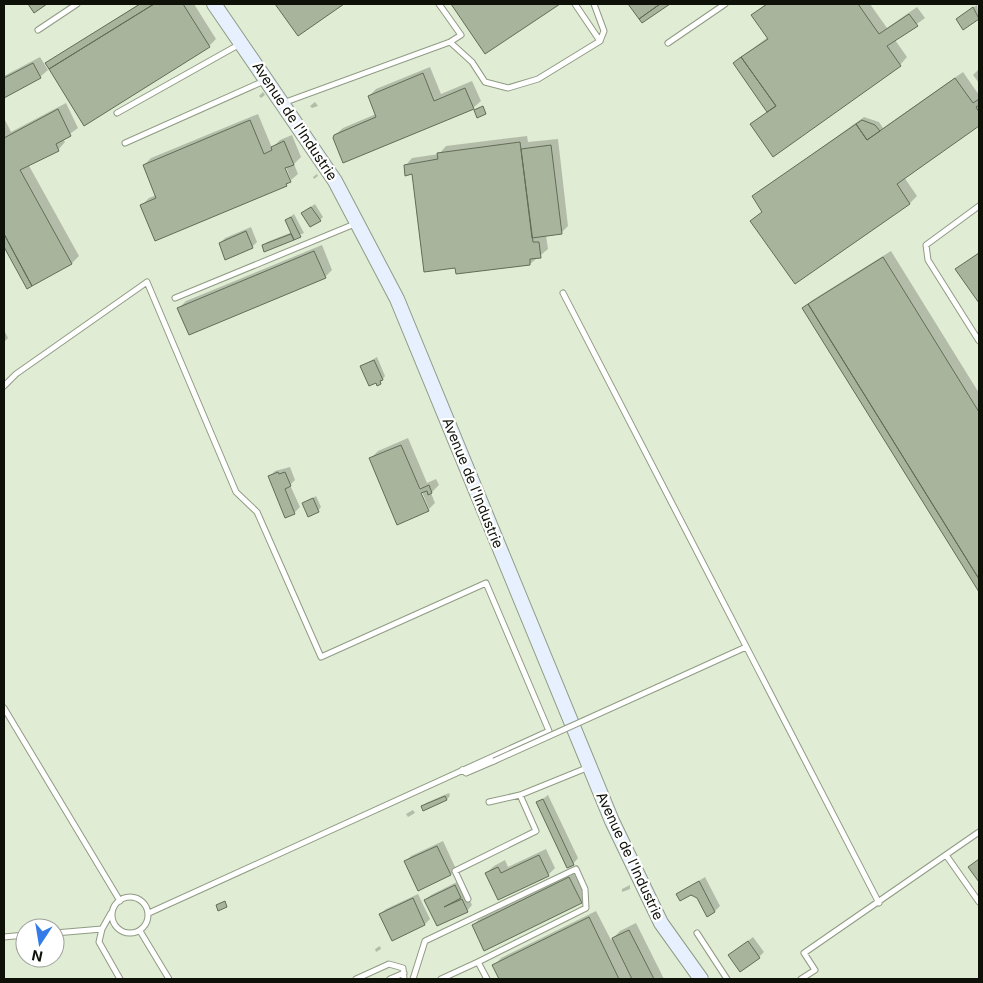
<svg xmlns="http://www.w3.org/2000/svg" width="983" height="983" font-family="Inter,sans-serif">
	<rect width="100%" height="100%" fill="#e0ecd3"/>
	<!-- shadow -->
	<path fill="#0003" fill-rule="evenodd" d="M139,4H194L216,39L209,46L47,63Z
		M277,4H342L298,34Z
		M453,4H558L485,52Z
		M766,4H870L887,28L917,7L925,18L895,40L907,57L900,65L773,155L752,124L768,111L740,58L768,37L753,15Z
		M977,5L979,17L964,28L961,16Z
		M40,57L48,70L40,77L4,97V76Z
		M430,67L441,94L472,81L481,101L473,108L335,135L343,128L376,114L369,96L376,89Z
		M979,69V83L973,75Z
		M963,72L979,95V124L904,177L917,196L910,203L795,282L752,221L763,211L753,197L864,117L879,122L883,128Z
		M263,92L265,95L261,98L259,96Z
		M315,102L318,106L312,108L310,106Z
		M66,103L78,128L63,139L65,142L58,150L28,164L79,256L72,263L27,287L4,244V118L11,132Z
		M258,114L272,148L280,140L292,135L301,157L294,164L298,174L291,180L284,162L282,163L290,181L286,185L142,205L149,198L156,195L144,165L151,158Z
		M527,136L528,142L558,139L568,226L561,233L546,235L548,249L530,264L456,267L413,172L405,166L412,158L439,154L446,146Z
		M317,174L318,176L314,179L313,177Z
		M315,204L323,217L320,220L306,210Z
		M294,214L304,233L265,250L263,246L267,242L292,232L286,220Z
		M251,227L257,242L252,247L220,243L225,238Z
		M322,245L332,270L325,277L179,308L186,301Z
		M891,251L979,393V590L804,308L811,301Z
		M979,252V301L957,269Z
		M4,330L8,338L4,342Z
		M377,357L385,376L380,383L362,366Z
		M408,438L427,483L436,479L439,485L431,493L435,503L428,510L371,458L378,451ZM420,487L429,509H426L418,488Z
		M290,467L295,480L290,485L300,507L294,513L269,477L275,471Z
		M316,496L321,507L318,511L304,503Z
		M449,793L450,796L447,799L424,809L423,807L426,803Z
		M548,795L578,858L573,864L538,803Z
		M413,810L415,813L408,817L406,814Z
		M443,841L456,869L451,874L405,862L411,856Z
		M546,849L555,868L548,875L486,873L494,866L505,860L508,867Z
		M576,871L588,894L581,902L473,925L481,918Z
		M705,877L720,906L715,911L698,896L678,894Z
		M461,880L472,905L467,911L437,925L425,900L431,895Z
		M630,885V889L622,892V889Z
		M418,894L430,919L425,924L393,939L380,914L386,909Z
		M596,911L611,940L620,931L636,923L664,979H500L494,966L501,958Z
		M753,937L764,952L759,957L730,955Z
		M380,946L381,949L376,952L375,949Z"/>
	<!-- building -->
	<path fill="#a8b49c" stroke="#626d57" d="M28,4H47L34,13Z
		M140,4H154L49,69L45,63Z
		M154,4H183L210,47L84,126L49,69Z
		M275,4H344L298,36Z
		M451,4H560L485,54Z
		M628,4H660L639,19Z
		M660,4H670L642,23L639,19Z
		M767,4H858L879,34L909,14L918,26L887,46L901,66L773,157L750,124L776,106L741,57L768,39L751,15Z
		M973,7L979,19L963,30L956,19Z
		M741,57L776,106L767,112L733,63Z
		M33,63L41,78L4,98V78Z
		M423,73L434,101L465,88L474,109L343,163L333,138L334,135L376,117L368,96Z
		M955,78L973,103L979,99V105L976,107L979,112V126L897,184L910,204L795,284L750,221L762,212L752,196L856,124L867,140Z
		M483,106L486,114L477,118L474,110Z
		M58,109L71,136L56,144L59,151L20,170L72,264L32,286L4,234V138Z
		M250,120L264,154L272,150L271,147L284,141L294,165L285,168L291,182L286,184L287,186L155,241L140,205L156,198L143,165Z
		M862,120L875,125L880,131L867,140L856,124Z
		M520,142L533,242H539L541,258L530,259V265L456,274L455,268L424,272L412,174L405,176L404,165L438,159L437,153Z
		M551,145L562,234L532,238L521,149Z
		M311,207L321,221L310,227L301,213Z
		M291,217L301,237L294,240L285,220Z
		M246,231L253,248L225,260L219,243Z
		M4,234L32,286L27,289L4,247Z
		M291,234L294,240L264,252L262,245Z
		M314,251L326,278L189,335L177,308Z
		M979,253V303L955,269Z
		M883,257L979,412V579L808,304Z
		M808,304L979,579V592L802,308Z
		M374,360L383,380L380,381L381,384L377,386L376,383L369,386L360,366Z
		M401,445L420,489L429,485L432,493L428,495L427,491L421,493L429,511L397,525L369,458Z
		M278,472L279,474L285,472L291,486L285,489L295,514L285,518L268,476Z
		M313,498L319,512L308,517L302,503Z
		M445,796L447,800L423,811L421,806Z
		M543,799L574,865L567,868L536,802Z
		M437,846L451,875L418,891L404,861Z
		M539,855L549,876L498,900L485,873L498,867L501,873Z
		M979,859V882L968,867Z
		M569,877L582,903L484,951L472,925Z
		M699,881L715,912L707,917L697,898L691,895L680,901L676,894Z
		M455,885L461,898L444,907L462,899L468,912L437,926L424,900Z
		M413,898L425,925L392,941L379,914Z
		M225,901L227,907L218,911L216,905Z
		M589,917L619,979H499L492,965Z
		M629,930L654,979H632L612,938Z
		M748,941L760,958L740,972L728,955Z"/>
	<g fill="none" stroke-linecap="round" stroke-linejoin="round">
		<!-- lane casing -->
		<g stroke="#909b84" stroke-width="7">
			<path id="lane" d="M439,4L461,35L450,42
				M575,4L600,41
				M38,30L77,4
				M668,43L725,4
				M283,103L450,42L472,62L485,82L508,88L538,79L600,41L604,31L594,4
				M117,113L240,44
				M125,143L264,81
				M979,206L926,245L928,260L979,341
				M563,293L879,903
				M175,298L357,223
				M4,386L16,374L147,282L236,492L257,512L321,657L486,583L549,731L149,913
				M658,687L746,647
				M4,708L120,901
				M462,770L466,773L494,761
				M489,802L520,795L589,767
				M946,855L979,902
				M112 915a18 18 0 1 1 36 0a18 18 0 1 1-36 0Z
				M468,899L455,871L536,831L520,795
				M111,913L102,929L99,942L120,979
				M140,931L169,979
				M55,933L102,929
				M697,933L727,979
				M4,937L25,935
				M356,979L389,964L403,968L404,979
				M390,979L404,973
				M413,979L425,941L576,869L585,889L586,908L478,962
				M441,979L478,962L487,979
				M801,979L815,970L804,953L979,832"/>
		</g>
		<!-- secondary casing -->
		<g stroke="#909b84" stroke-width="16">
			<path id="secondary" d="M214,4L335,181L397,299L612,821L661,923L701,979"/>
		</g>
		<!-- lane -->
		<use href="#lane" stroke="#fff" stroke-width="5"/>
		<!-- secondary -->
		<use href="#secondary" stroke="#e6f0fe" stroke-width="14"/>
		<!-- lane-bridge casing -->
		<g stroke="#909b84" stroke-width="7" stroke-linecap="butt">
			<path id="lane-bridge" d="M494,761L658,687"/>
		</g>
		<!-- lane-bridge -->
		<use href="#lane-bridge" stroke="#fff" stroke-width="5"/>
	</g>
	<g text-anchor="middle" stroke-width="4.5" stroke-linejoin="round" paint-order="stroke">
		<!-- street labels -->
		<g font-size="14" fill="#0d1108" stroke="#fff">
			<text transform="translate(295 121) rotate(56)" y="5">Avenue de l'Industrie</text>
			<text transform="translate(473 483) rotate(68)" y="5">Avenue de l'Industrie</text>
			<text transform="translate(630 856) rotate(65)" y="5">Avenue de l'Industrie</text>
		</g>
	</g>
	<!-- border -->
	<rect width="983" height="983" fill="none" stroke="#0d1108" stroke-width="10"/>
	<!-- north arrow -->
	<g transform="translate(40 943) rotate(192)"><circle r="24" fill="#ffffff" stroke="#9ea09c"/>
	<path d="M0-4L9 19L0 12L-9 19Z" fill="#327be8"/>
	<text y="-8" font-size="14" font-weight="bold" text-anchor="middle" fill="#0d1108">N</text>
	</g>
</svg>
